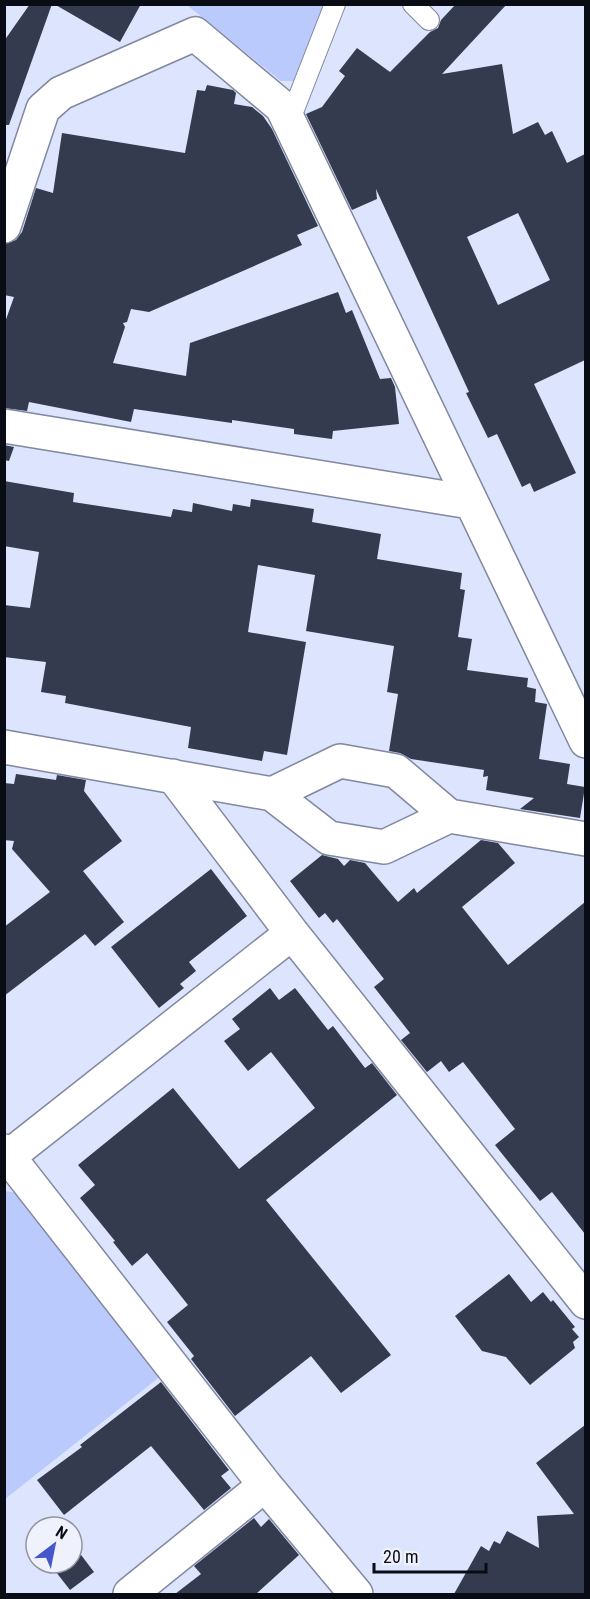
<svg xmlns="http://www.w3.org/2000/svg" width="590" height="1599" font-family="'Roboto Condensed',sans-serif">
	<rect width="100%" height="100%" fill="#dce4fe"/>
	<!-- green -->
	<path fill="#bacafd" d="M187,5H322L320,17L296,81H281Z
		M5,1191L18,1193L162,1375L5,1499Z"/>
	<!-- building -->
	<path fill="#353b4e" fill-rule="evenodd" d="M30,4H52L9,125H4V41Z
		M54,4H141L120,42Z
		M456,4H507L442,74L502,64L513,134L538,122L545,135L552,131L567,163L585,154V360L534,384L576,473L534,492L530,483L522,487L497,434L488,438L466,393L469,392L376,189L377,199L352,210L306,114L322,107L345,76L339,71L357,48L390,72L430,32L438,28L441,20ZM518,213L550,280L498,305L467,237Z
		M207,85L233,90L236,93L234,104L252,107L263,116L272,129L318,226L297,235L302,245L149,312L131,309L127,322L123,323L125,327L113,363L186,376L190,343L338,292L346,313L352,310L380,379L391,378L395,387L399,424L333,431L332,439L294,434V429L232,420V423L134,409L131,422L29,402L27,411L4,408V325L14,297L4,295V244L16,240L22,232L36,188L53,193L62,133L185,153L197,90L205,91Z
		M4,445L14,447L9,461L4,460Z
		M4,481L74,493L73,502L171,517L173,509L192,512L193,503L232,511L233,504L250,507L251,499L314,509L312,522L381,534L377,559L462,573L460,589L465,590L458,637L472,639L467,670L528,678L527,687L536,689L535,702L547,704L539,759L570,764L567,784L585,787L580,818L520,809L534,798L486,790L488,776L483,777L484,770L411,759L400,753L389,751L398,694L387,692L394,646L306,631L315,575L258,565L248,632L306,642L287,755L264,751L262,761L188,748L191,727L65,703L66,696L41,692L46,662L4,657V605L30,608L39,552L4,546Z
		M16,774L56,780L57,775L86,780L84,791L122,841L83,871L124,922L95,946L85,934L4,996V927L50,892L12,849L14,841L4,840V783L14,784Z
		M481,840L498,843L515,863L462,907L508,965L585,902V1234L552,1192L540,1201L495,1145L515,1129L463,1062L449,1072L441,1061L427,1072L401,1040L410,1033L374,987L384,979L337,919L333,923L325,913L319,918L290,881L322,855L338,859L344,866L350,860L365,863L398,902L414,888L417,893Z
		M211,869L247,916L189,962L196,971L180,984L184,988L159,1008L111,947Z
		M270,988L279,1000L295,988L328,1030L333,1026L365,1068L372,1063L397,1095L266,1200L391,1355L341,1393L311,1356L235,1416L191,1359L194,1356L167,1322L188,1305L147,1253L132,1266L113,1242L115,1241L80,1198L95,1185L78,1165L173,1088L239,1169L315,1108L271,1052L248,1071L224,1041L240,1029L232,1019Z
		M509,1274L531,1302L543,1292L551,1302L553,1300L575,1327L572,1329L579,1337L573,1342L575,1348L530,1385L506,1357L482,1351L455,1316Z
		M161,1382L229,1470L221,1476L231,1488L204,1510L151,1446L64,1515L37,1480L82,1447L80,1445Z
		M585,1425V1594H454L481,1546L489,1551L494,1541L500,1544L507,1531L539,1548L537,1516L574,1514L536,1463Z
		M254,1518L261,1527L269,1519L299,1555L256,1594H175L201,1574L194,1566Z
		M72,1543L94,1572L70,1590L49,1563H72Z"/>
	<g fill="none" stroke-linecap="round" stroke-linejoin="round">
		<!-- service casing -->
		<g stroke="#81889f" stroke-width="22">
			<path id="service" d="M413,4L429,20
				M289,122L335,4"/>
		</g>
		<!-- minor casing -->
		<g stroke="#81889f" stroke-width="36">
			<path id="minor" d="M4,226L43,109L61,93L195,34L282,107L586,741
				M4,426L470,502
				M4,747L272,794L329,838L384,847L449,816L586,839
				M173,776L292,933L586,1302
				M272,794L340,761L396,771L449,816
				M4,1151L265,1485L356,1594
				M4,1160L292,933
				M130,1594L265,1485"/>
		</g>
		<!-- service -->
		<use href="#service" stroke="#fff" stroke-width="20"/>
		<!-- minor -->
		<use href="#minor" stroke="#fff" stroke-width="33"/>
	</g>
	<!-- border -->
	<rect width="590" height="1599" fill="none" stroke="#090c14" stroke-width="12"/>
	<!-- north arrow -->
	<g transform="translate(54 1545) rotate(32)"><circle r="28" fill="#eff2fc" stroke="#93969f" stroke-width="1.5"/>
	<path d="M0-4.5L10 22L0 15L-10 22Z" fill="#4557cb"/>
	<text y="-9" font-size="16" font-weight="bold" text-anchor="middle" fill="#090c14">N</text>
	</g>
	<!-- scale -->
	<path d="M374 1563v9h112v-9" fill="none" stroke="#090c14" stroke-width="3"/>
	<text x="383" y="1563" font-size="18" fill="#090c14" stroke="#eff2fc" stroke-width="4.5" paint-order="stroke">20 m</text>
</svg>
